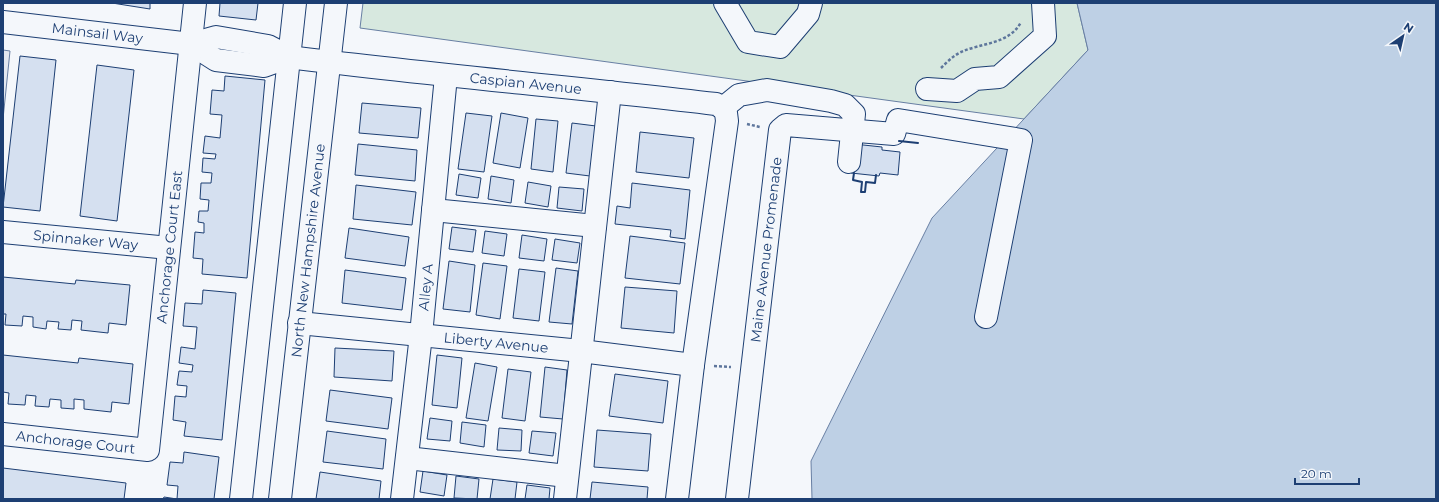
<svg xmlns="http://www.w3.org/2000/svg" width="1439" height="502" font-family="Montserrat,sans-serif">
	<rect width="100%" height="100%" fill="#f4f7fb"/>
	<!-- grass -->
	<path fill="#d7e8df" stroke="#687fa3" d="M363,3H1077L1088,50L1024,119L360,28Z"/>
	<!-- parking -->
	<path fill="#e3e8f0" stroke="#687fa3" d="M3,50L10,51L3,119Z"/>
	<!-- water -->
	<path fill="#bed0e5" stroke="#687fa3" d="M1077,3H1436V499H812L811,461L932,218L1088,50Z"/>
	<!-- building -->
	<path fill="#d5e0f0" stroke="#1d3f73" d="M112,3H150V9Z
		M220,3H258L256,20L219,16Z
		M20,56L56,60L40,211L3,207Z
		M97,65L134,70L117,221L80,216Z
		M225,76L265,80L247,278L202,274L203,259L193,258L195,232L204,233V223L198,222L199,211H208L209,200L200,199L201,183H211L212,173L202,172L203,158L215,159L216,154L203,153L205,136L220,138L222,115L210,114L212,90L224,91Z
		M362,103L421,108L418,138L359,133Z
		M466,113L492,116L484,172L458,169Z
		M501,113L528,118L520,168L493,163Z
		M536,119L558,121L553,172L531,169Z
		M572,123L596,126L590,176L566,173Z
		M640,132L694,138L689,178L636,172Z
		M358,144L417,150L415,181L355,175Z
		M854,144L882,147V150L900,152L898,175L880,173L879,176L851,173Z
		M459,174L481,178L478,198L456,195Z
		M491,176L514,180L511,203L488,199Z
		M528,182L551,186L548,207L525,203Z
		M632,183L690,190L685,239L670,237L671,230L615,224L617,206L630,208Z
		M356,185L416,192L412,225L353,219Z
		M559,187L584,189L582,211L557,208Z
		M452,227L476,230L473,252L449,249Z
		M349,228L409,237L405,266L345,258Z
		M485,231L507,234L504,256L482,253Z
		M522,235L547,239L544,261L519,258Z
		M630,236L685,243L680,284L625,278Z
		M555,239L580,243L577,263L552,260Z
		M449,261L475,265L470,312L443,309Z
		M483,263L507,266L500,319L476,315Z
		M556,268L578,271L572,324L549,322Z
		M519,269L545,272L539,321L513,318Z
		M345,270L406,278L402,310L342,303Z
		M3,277L75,284L76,280L130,285L126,325L109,323L108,333L81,330L82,321L72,320L71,330L58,329L59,322L47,321L46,329L33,327V317L23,316L22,326L5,325L6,314H3Z
		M625,287L677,291L674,333L621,328Z
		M203,290L236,293L222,440L184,436L186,422L173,420L175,396L186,397L187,386L177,385L179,371L192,372L193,365L179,363L181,347L195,349L197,327L183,326L185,303L202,304Z
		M335,348L394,351L392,381L334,377Z
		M3,355L78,363L79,358L133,364L129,404L112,402L111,412L84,409V400L74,399V409L61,408V400L50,399L49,407L35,406L36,396L26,395L25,405L8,404L9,393L3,392Z
		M437,355L462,358L457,408L432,405Z
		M475,363L497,367L488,421L466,418Z
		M545,367L567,370L563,419L540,417Z
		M508,369L531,372L525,421L502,418Z
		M615,374L668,381L663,423L609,416Z
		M330,390L392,398L388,429L326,421Z
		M430,418L452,421L450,441L427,439Z
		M462,422L486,425L484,447L460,443Z
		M499,428L522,430L521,451L497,450Z
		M597,430L651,434L648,471L594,467Z
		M327,431L386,439L383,469L323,462Z
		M532,431L556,433L553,456L529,453Z
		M184,452L219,457L214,499H163L164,497L177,499L178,486L167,485L170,462L183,463Z
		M3,468L126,483L124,499H3Z
		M423,471L447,475L444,496L420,492Z
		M320,472L381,481L379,499H316Z
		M456,476L479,479L477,499L454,498Z
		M493,479L517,482L515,499H490Z
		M592,482L648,487L647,499H590Z
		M527,485L550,488L549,499H525Z"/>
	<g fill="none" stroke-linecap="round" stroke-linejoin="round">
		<!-- minor casing -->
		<g stroke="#1d3f73" stroke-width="24">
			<g id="minor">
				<path d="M725,3L748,42L780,47L808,14L811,3"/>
				<path id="s1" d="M3,22L191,44L216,37L268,46L289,57C431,75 574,87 716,104L723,108"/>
				<path d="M191,44L216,60L264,66L289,57"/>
				<path d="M927,89L957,91L975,79L999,77L1045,36L1043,3"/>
				<path d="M723,108L739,95L767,90L831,101L845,105L854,114L849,162"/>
				<path d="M433,210L595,226"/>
				<path id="s2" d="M3,232L169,248"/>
				<path id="s3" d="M299,323L581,351L693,365"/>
				<path id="s4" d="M3,434L148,450L195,3"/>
				<path d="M407,458L567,476"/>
				<path d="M241,499L295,3"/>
				<path id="s5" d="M280,499L336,3"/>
				<path id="s6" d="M402,499L421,335L446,76"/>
				<path d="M565,499L610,92"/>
				<path d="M677,499L693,365L727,121L726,113L723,108"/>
				<path id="s7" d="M737,499L780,130L786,125L894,134L898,120L1021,140L986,317"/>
			</g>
		</g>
		<!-- path -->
		<path stroke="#5e769c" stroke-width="2.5" stroke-dasharray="3 2" stroke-linecap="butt" d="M941,68C947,62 953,56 961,52C981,43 1010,44 1021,22
			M747,124L760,127
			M714,366L731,367"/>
		<!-- minor -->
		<use href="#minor" stroke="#f4f7fb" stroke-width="22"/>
		<!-- wall -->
		<path stroke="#1d3f73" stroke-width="2" d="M899,141L918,143
			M854,173L853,180L862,182L861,192H865L866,182L875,183L876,175"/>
	</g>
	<g text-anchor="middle" stroke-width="3" stroke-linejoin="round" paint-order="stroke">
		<!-- street labels -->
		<g font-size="14" fill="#1d3f73" stroke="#f4f7fb">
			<text dy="5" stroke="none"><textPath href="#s1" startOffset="95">Mainsail Way</textPath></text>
			<text dy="5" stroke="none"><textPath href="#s1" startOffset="530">Caspian Avenue</textPath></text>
			<text dy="5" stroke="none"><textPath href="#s2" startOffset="83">Spinnaker Way</textPath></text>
			<text dy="5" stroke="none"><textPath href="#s4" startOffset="350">Anchorage Court East</textPath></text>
			<text dy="5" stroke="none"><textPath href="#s7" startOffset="251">Maine Avenue Promenade</textPath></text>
			<text dy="5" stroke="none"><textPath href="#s5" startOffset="250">North New Hampshire Avenue</textPath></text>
			<text dy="5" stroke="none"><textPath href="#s6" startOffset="213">Alley A</textPath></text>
			<text dy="5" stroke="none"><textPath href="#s3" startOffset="198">Liberty Avenue</textPath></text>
			<text dy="5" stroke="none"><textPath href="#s4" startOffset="73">Anchorage Court</textPath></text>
		</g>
	</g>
	<!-- border -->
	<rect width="1439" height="502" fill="none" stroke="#1d3f73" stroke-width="8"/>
	<!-- north arrow -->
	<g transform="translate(1403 36) rotate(34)" stroke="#f4f7fb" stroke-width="3" paint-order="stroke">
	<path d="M0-3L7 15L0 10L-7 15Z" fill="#1d3f73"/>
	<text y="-6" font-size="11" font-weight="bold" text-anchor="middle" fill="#1d3f73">N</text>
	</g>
	<!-- scale -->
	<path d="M1295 478v6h64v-6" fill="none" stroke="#1d3f73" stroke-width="2"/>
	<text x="1301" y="478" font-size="12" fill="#1d3f73" stroke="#f4f7fb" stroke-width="3" paint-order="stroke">20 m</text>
</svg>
